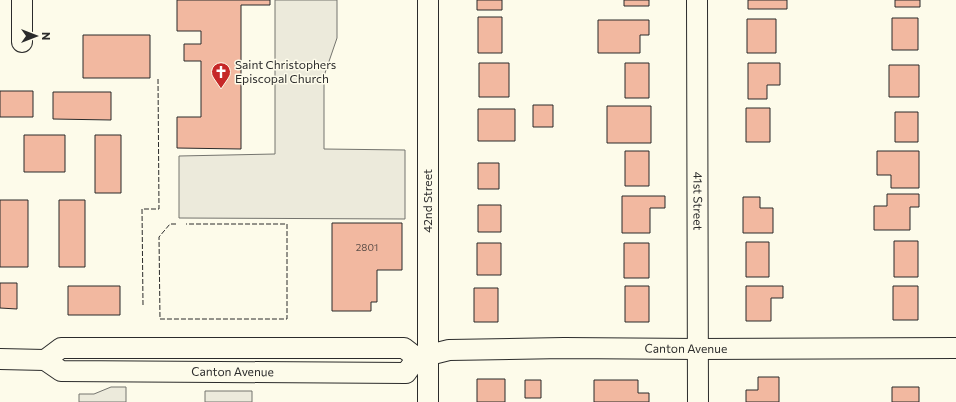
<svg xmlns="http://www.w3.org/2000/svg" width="956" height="402" font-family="Commissioner,sans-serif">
	<rect width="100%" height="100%" fill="#fdfbea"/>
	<!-- parking -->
	<path fill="#eceadb" stroke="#74746e" d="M275,0H337V38L324,76V149L405,150V219L179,218V156L275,154Z
		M111,387H126V402H79V394H94Z
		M205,391H252V402H205Z"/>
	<!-- building -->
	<path fill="#f2b8a0" stroke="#2b2b2b" d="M177,0H270V5H241V149L177,148V117H201V61H184V44H201V31H177Z
		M477,0H502V10H477Z
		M624,0H649V6H624Z
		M748,0H787V9H748Z
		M895,0H920V7H895Z
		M478,17H502V53H478Z
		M892,18H918V50H892Z
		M747,19H776V53H747Z
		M598,20H649V35H640V53H598Z
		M83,35H150V78H83Z
		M479,63H509V97H479Z
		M625,63H649V98H625Z
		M748,63H780V85H767V99H748Z
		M889,65H919V97H889Z
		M0,91H33V117H0Z
		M53,92H111V120L53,119Z
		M533,105H553V127H533Z
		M607,106H651V143H607Z
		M746,108H770V142H746Z
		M478,109H515V141H478Z
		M895,112H918V142H895Z
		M24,135H65V172H24Z
		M95,135H121V193H95Z
		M625,151H649V186H625Z
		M877,151H919V188H891V175H877Z
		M478,163H499V189H478Z
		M887,194H919V207H910V230H874V206H887Z
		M622,196H665V208H650V233H622Z
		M743,197H760V208H773V233H743Z
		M0,200H28V267H0Z
		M59,200H85V267H59Z
		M478,205H501V232H478Z
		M332,223H402V270H377V302H371V311H332Z
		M894,241H918V277H894Z
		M746,242H769V277H746Z
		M477,243H501V275H477Z
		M624,243H649V278H624Z
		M0,283H17V309L0,308Z
		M68,286H120V315H68Z
		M625,286H649V322H625Z
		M746,286H783V298H771V321H746Z
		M893,286H918V320H893Z
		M474,288H498V322H474Z
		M758,377H779V402H746V390H758Z
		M477,379H505V402H477Z
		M525,380H541V398H525Z
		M594,380H638V393H649V402H594Z
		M892,387H919V402H892Z"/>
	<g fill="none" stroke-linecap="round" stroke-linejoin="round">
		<!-- minor casing -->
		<g stroke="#2b2b2b" stroke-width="22">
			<g id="minor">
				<path d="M22,0V42"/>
				<path id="s1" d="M697,0L698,402"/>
				<path id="s2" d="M0,359L45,360L61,371L406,373L417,358L449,350L564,348L698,349L956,348"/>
				<path d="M45,360L61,348H404L417,358"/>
				<path d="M428,402V0"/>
			</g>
		</g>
		<!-- minor -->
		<use href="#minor" stroke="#fdfbea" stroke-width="20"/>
		<!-- fence -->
		<path stroke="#2b2b2b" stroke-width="1" stroke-dasharray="5 2" stroke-linecap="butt" d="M176,224H170L159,237L160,319H287V224H186
			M143,305L142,209H159L158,79"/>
	</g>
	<!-- icons -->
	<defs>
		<g id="church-pin" transform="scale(1)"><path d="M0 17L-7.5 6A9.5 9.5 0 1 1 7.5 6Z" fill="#c62828" stroke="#fdfbea"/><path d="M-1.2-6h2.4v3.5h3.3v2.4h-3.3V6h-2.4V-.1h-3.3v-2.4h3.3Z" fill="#fff"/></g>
	</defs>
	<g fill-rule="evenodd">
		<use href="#church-pin" x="221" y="72"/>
	</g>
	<g text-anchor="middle" stroke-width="3" stroke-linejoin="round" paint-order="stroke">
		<!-- number labels -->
		<g font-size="10" fill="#5d4e48">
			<text x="367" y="251">2801</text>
		</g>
		<!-- poi labels -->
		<g font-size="12" fill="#2b2b2b" stroke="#fdfbea" text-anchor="start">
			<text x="235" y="69">Saint Christophers<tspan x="235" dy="14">Episcopal Church</tspan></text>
		</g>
		<!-- street labels -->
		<g font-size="12" fill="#2b2b2b" stroke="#fdfbea">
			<text transform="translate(428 201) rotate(-90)" y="4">42nd Street</text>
			<text dy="4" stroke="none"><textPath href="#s1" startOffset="201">41st Street</textPath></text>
			<text dy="4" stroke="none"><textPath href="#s2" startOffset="698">Canton Avenue</textPath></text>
			<text dy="4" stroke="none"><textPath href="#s2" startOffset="236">Canton Avenue</textPath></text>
		</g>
	</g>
	<!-- north arrow -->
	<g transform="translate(36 36) rotate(90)" stroke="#fdfbea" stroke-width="3" paint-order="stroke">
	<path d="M0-3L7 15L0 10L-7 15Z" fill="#2b2b2b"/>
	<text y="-6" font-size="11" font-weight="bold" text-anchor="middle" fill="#2b2b2b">N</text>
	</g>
</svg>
